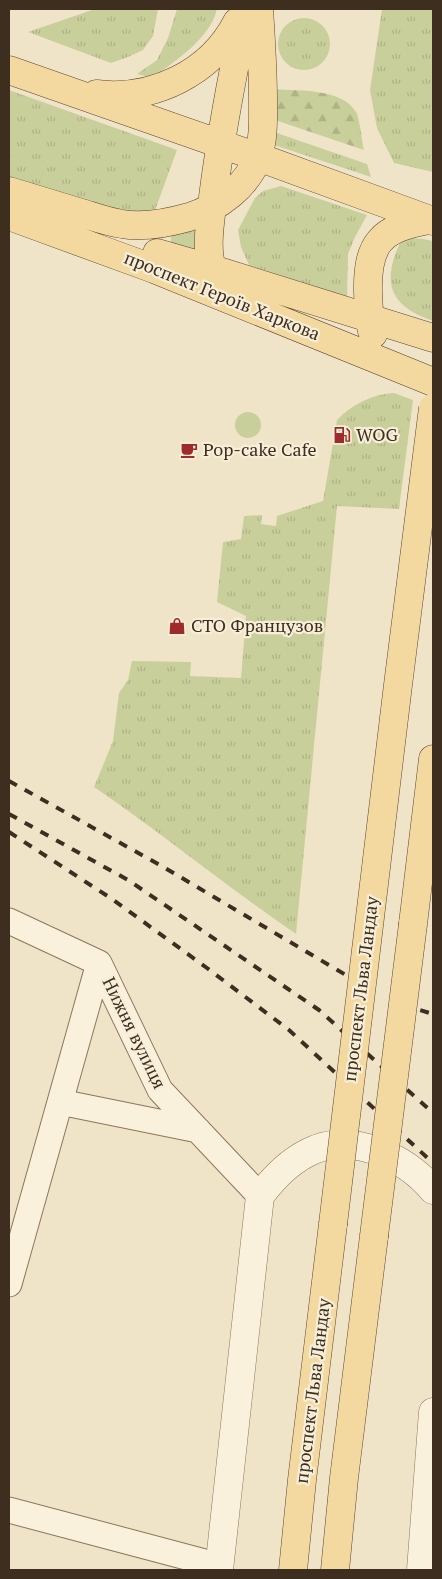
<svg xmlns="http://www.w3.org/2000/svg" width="442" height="1579" font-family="'PT Serif',serif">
	<defs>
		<pattern id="grass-tufts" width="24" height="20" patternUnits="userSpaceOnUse" patternTransform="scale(1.25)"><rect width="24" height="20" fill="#c9cf9b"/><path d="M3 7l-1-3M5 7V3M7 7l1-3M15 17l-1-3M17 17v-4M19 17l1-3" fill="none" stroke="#aeb285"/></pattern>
		<pattern id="forest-firs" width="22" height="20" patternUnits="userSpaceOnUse" patternTransform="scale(1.25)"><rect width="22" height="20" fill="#c9cf9b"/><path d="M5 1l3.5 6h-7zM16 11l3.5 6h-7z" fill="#aeb285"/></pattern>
	</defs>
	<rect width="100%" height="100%" fill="#f0e4c8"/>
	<!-- grass -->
	<path fill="url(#grass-tufts)" d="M95,9H158L153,36L143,50L128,57L111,63L28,32Z
		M177,9H217C210,39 175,61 152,78L137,74L157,60L168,38Z
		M382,9H433V172L394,163L377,128L370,90Z
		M278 44a26 26 0 1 1 52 0a26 26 0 1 1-52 0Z
		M9,90L177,150L154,213C110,219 51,192 9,178Z
		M271,131L367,164L371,177L274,145Z
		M281,186L367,215L355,237L348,254L347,297L249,265L241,247L238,230L255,198L263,191Z
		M203,224L201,253L171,245V231Z
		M411,238L423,239L433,241V321C389,306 381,282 401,241Z
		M394,393L413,400L399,509L337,506L296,934C227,887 163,834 94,787L113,741L119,693L128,680L132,661L191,662L190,676L241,678L246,616L217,602L223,542L241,539L244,516L262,515L261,524L276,526L277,516L323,501L337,420C352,404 373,394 394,393Z"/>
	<!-- forest -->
	<path fill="url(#forest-firs)" d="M269,89C294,91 342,87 356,112C360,119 362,142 364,150L269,118Z"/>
	<!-- garden -->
	<path fill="#c9cf9b" d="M235 425a13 13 0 1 1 26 0a13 13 0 1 1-26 0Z"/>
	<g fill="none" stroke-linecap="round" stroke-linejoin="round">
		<!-- minor casing -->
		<g stroke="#8d765c" stroke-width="27">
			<path id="minor" d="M9,921L99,963L160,1090L260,1196
				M60,1102L198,1130
				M9,1284L99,963
				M9,1510L220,1566"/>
		</g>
		<!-- tertiary casing -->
		<g stroke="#8d765c" stroke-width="29">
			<path id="tertiary" d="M219,1570L260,1196C274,1177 293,1158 316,1149C357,1134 407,1159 433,1190
				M421,1570L433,1412"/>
		</g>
		<!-- primary casing -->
		<g stroke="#5b4430" stroke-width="29">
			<path id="primary" d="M9,70L258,157L433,221
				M96,94C153,101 211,73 237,22
				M9,191C32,198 55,205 78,212C92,216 107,222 122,224C144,228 168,223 189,217C218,208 248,186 258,156C264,138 263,118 263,100C263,69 261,39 259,9
				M9,216L154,269L433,382
				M157,253L212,269L433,338
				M219,282C216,278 214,274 212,269C205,246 211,219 213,197C221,133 233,71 246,9
				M373,334C368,320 369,306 368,292C367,243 381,228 429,220
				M413,924L433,759
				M293,1570L302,1480L333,1224
				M335,1570L344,1478L374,1236"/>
		</g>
		<!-- minor -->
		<use href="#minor" stroke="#faf1dc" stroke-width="25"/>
		<!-- tertiary -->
		<use href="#tertiary" stroke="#faf1dc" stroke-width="28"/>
		<!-- primary -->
		<use href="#primary" stroke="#f3d9a0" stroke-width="28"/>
		<!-- rail -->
		<path stroke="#3d2e20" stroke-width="4" stroke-dasharray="9 9" stroke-linecap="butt" d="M9,781L160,865L361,984
			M9,814L128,880L319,1010L433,1113
			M9,832L112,899L207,968L289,1030L433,1163
			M403,1005L433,1014"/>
		<!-- primary-bridge casing -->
		<g stroke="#5b4430" stroke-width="29" stroke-linecap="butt">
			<path id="primary-bridge" d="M333,1224L398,685L433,408
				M374,1236L413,924"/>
		</g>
		<!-- primary-bridge -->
		<use href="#primary-bridge" stroke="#f3d9a0" stroke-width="28"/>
	</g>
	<!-- icons -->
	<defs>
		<g id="fuel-bare" transform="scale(1.35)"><path d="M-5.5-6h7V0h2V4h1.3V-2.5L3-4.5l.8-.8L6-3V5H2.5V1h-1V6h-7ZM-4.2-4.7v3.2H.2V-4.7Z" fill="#9e2a2b" stroke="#f7eed8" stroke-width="2.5" paint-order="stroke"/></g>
		<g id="cafe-bare" transform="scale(1.35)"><path d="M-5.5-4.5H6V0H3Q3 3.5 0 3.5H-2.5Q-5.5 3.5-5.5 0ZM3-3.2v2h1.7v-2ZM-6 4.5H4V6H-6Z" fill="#9e2a2b" stroke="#f7eed8" stroke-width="2.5" paint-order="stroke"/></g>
		<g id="shop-bare" transform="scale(1.35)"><path d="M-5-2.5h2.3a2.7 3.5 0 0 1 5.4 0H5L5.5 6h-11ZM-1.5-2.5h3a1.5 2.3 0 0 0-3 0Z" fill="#9e2a2b" stroke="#f7eed8" stroke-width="2.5" paint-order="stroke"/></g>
	</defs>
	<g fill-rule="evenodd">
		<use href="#fuel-bare" x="342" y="435"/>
		<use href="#cafe-bare" x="189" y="450"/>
		<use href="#shop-bare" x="177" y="626"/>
	</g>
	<g text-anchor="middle" stroke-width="4.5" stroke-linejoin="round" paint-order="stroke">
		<!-- street labels -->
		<g font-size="18" fill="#3d2e20" stroke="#f7eed8">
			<text transform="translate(222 296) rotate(22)" y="6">проспект Героїв Харкова</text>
			<text transform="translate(361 989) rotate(-83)" y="6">проспект Льва Ландау</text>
			<text transform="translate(134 1033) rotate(64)" y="6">Нижня вулиця</text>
			<text transform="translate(313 1391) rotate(-83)" y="6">проспект Льва Ландау</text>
		</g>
		<!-- poi labels -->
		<g font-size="18" fill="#3d2e20" stroke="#f7eed8" text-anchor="start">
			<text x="356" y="441">WOG</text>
			<text x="203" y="456">Pop-cake Cafe</text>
			<text x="191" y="632">СТО Французов</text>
		</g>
	</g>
	<!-- border -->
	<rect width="442" height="1579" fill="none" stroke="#3d2e20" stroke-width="20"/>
</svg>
